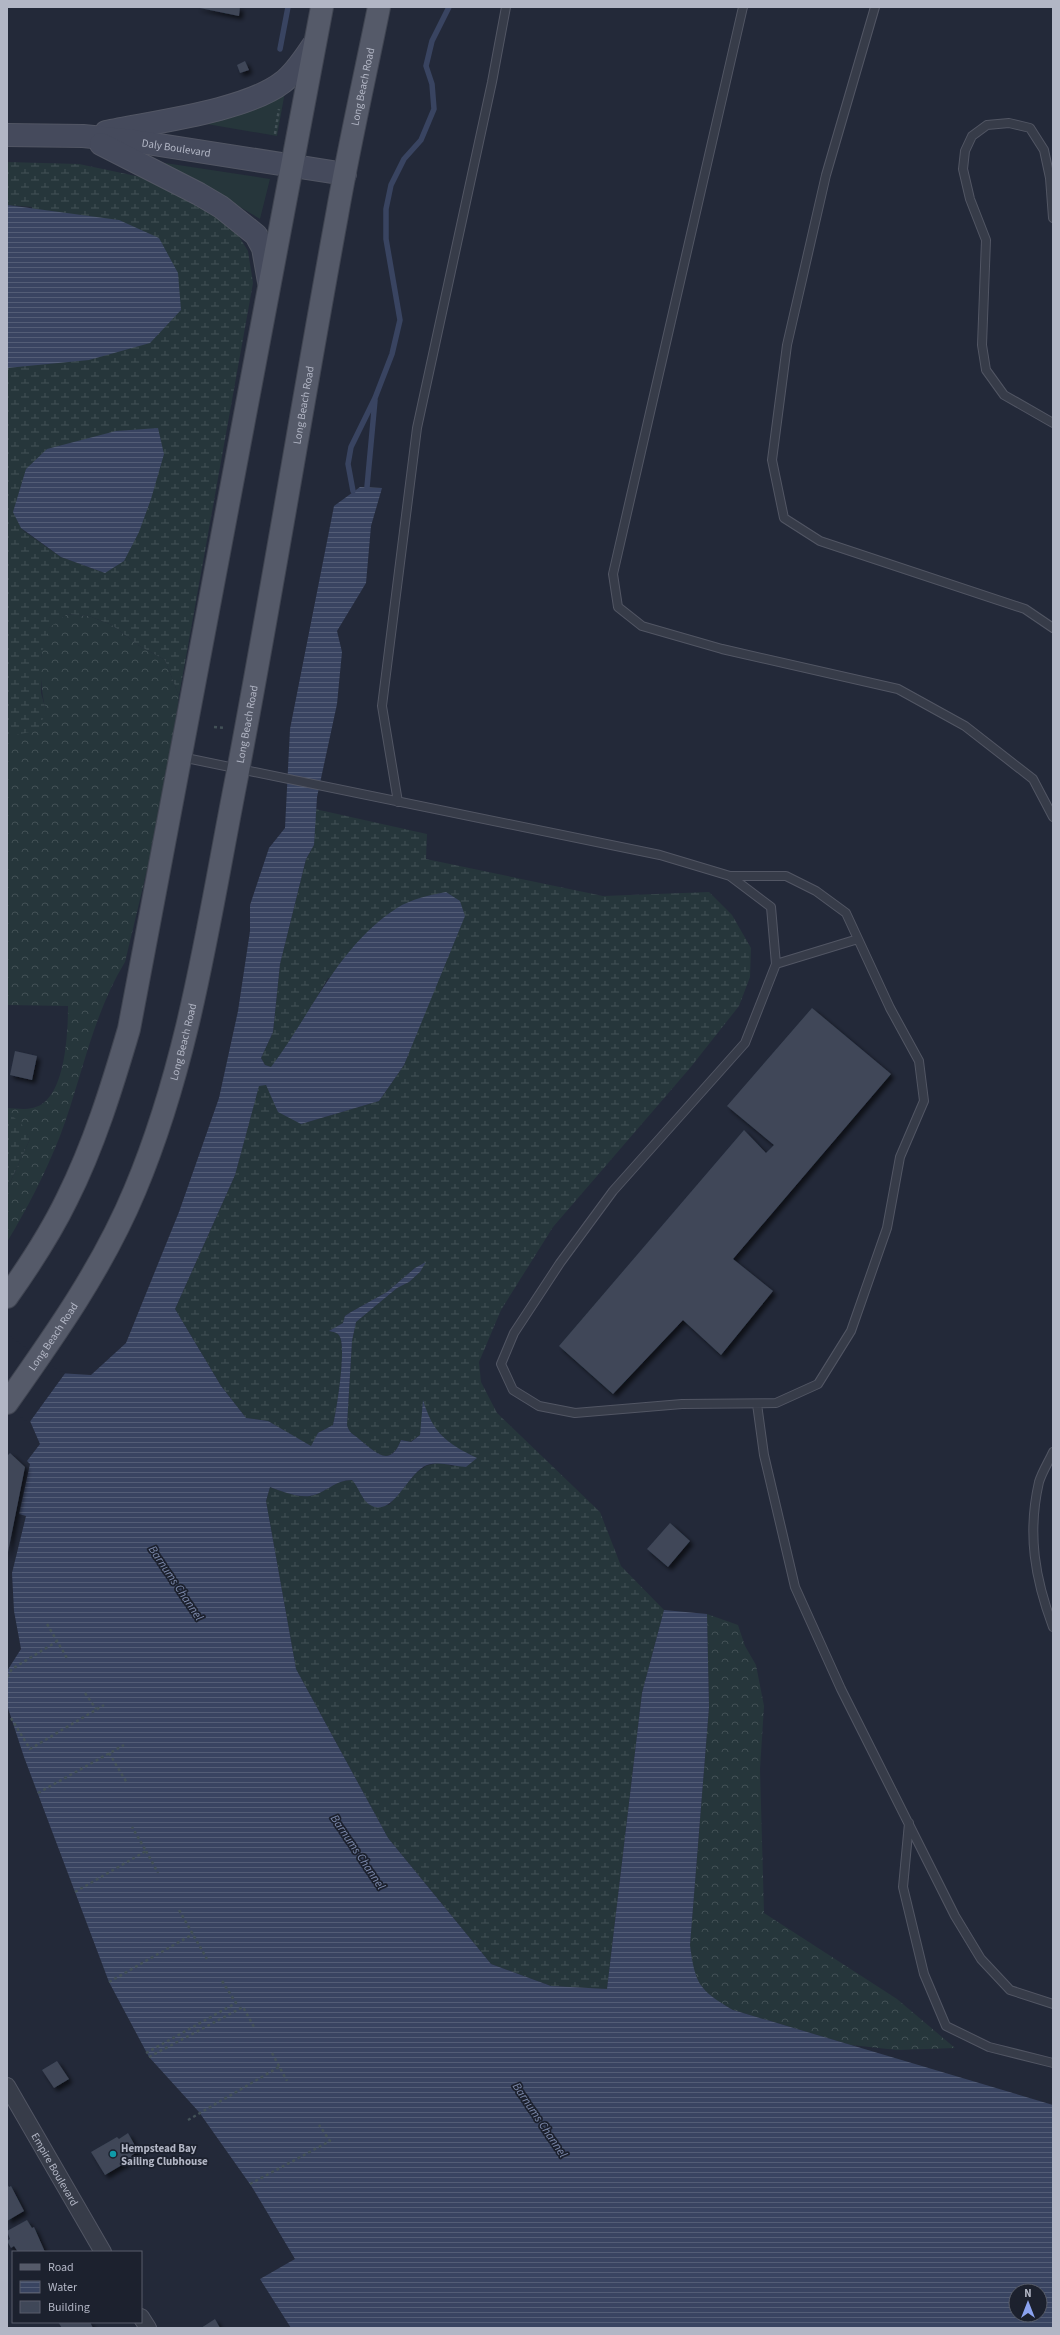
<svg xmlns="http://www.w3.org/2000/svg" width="1060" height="2335" font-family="'Source Sans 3',sans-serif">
	<defs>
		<pattern id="forest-crowns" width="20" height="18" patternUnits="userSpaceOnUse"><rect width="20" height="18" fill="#26363b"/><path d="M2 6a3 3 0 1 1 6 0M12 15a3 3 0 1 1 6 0" fill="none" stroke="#435156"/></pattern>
		<pattern id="wetland-marsh" width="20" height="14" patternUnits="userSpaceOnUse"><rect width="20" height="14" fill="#26363b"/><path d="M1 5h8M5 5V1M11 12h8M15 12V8" fill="none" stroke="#435156"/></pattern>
		<pattern id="water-rules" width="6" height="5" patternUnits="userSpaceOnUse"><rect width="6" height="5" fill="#394461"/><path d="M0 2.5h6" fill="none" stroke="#535d76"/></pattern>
		<filter id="shadow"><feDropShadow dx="3.5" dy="3.5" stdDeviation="2" flood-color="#0009"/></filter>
	</defs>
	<rect width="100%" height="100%" fill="#232939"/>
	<!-- grass -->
	<path fill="#26363b" d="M285,92L277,136L183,120Z
		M152,161L270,179L260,219L223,197Z"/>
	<!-- forest -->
	<path fill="url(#forest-crowns)" d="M67,614L89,616L112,625L138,645L165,660L179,696L167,787L125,962C92,1016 82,1078 60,1136C46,1172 27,1209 7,1242V1189L30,1139L21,1124L7,1112V1108C15,1108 24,1110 32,1108C66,1103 68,1031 68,1006L7,1005V737L46,710C40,691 37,645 49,628C53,623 62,618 67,614Z
		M707,1614L738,1625L745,1646L756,1665L764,1706L760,1769L764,1913L897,1999L955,2048L897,2050L851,2045L733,2010L710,1997L700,1985L693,1970L690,1945L709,1707Z"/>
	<!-- wetland -->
	<path fill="url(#wetland-marsh)" fill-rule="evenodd" d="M7,162L79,164L155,180L232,225L248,251L253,283L179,696L165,660L138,645L112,625L89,616L67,614L49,628L41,656V693L46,710L39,730L7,737V368L16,366L32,207L7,205ZM21,529L105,573L61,557Z
		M315,809L427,834L426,859L603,896L709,892L732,915L751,948L750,977L739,1006L690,1068L553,1227L501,1310L479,1362L481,1382L497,1413L600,1512L621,1566L664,1610L642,1693L607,1989L551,1986L491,1964L388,1838L296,1669L266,1501L270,1487C281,1491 299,1498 310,1496C326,1493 335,1480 352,1480L358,1486L363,1498L389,1505L416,1473L426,1466L440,1462L452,1466L476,1458C457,1449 439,1438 429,1419L420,1435L410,1442L401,1440C389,1469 375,1452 359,1439C353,1434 349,1433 347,1425L352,1341L356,1322L397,1288L409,1282L420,1272L415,1268L387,1292L351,1312L345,1316L343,1323L330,1331C334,1332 339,1333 340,1337C346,1352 337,1408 333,1425L318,1433L312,1447L268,1421L246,1418L221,1386L175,1309L235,1175L259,1085H266L272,1097L301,1124L379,1101L404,1065L430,996L328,978L294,1037L271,1068L265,1065L261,1058L273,1032L280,964L306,859L314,845Z
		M7,1112L21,1123L30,1139L7,1189Z"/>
	<!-- water -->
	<path fill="url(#water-rules)" fill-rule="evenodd" d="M7,205L119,220L159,238L178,273L181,310L150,343L89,360L7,368Z
		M158,428L164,454L151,499L139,532L124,561L105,573L61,557L21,528L13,512L26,469L47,449L116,431Z
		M360,487L382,488L371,526L366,583L337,631L342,652L337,704L317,797L314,845L306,859L280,964L273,1032L261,1058L265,1065L271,1067C312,1013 338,946 397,908C411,899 430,895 446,892L460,901L465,916L404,1065L379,1101L301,1124L278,1112L266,1085L259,1086L235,1175L175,1309L221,1386L246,1418L268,1421L311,1446L318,1433L333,1425C337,1409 346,1349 340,1337C338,1332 333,1332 329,1331L343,1323L345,1316L351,1312L387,1292L415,1268L426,1262L420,1272L409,1282L397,1288L356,1322L352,1341L347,1425C349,1433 353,1434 359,1439C375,1452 390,1469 401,1440L411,1442L420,1435L423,1400C433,1433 446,1443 477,1458L466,1467C452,1466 440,1461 427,1465C408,1472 394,1516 372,1506C362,1502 359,1487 352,1480C335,1480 326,1493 310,1496C298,1498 281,1491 270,1487L266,1501L296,1669L388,1838L491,1964L551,1986L607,1989L642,1693L664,1610L707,1614L709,1707L690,1945C695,1984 699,1990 733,2010L1053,2105V2328H291L260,2279L295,2259L252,2187L199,2112L149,2057L109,1982L24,1757L7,1705V1671L21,1649L14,1611L12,1573L26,1516L19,1514L30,1464L27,1461L40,1444L30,1421L7,1404L58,1373L91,1375L126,1343L179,1212L219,1098L238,1011L250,931V905L269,848L285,828L290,729L334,506ZM1016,2291H1040V2315H1016Z"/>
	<!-- pier -->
	<path fill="#232939" d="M7,1334L59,1371L66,1372L29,1423L7,1407Z"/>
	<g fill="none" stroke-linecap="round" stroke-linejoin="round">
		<!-- stream -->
		<path stroke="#394461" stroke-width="5.5" d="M280,49L288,7
			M367,487L375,400
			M353,491L348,464L351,447L375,398L392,354L400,320L386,239V209L391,185L404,159L421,140L434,109L432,84L426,66L432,41L449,7"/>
	</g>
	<!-- building -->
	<path fill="#3f4758" filter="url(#shadow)" d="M195,7H240L239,16Z
		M245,61L249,70L240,73L237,65Z
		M812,1008L891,1074L733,1259L773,1291L721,1355L683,1320L613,1394L559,1346L744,1130L766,1153L774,1145L727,1106Z
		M15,1051L37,1056L32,1080L10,1075Z
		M10,1453L25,1467L7,1557V1456Z
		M670,1523L690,1541L668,1567L647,1549Z
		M57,2061L69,2079L54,2088L42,2070Z
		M128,2133L138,2151L131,2156L132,2159L105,2175L91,2152L117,2137L119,2139Z
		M7,2184L9,2187L11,2186L24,2211L7,2221Z
		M27,2220L32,2228L34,2227L45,2252H18L14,2246L11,2248L7,2241L10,2239L7,2231Z
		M215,2319L220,2328H201Z
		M58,2322H90L93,2328H62Z"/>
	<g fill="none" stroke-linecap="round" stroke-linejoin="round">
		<!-- lane casing -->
		<g stroke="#525664" stroke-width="10">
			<path id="lane" d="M743,7L613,574L618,607L642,626L722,649L898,689L965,726L1033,779L1053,817
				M875,7L826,175L787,345L772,460L784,518L820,541L1025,609L1053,628
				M1053,218L1050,178L1044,150L1030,128L1009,123L987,125L972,136L965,151L963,169L970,199L986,240L982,345L986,370L1004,395L1053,423
				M181,757L660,855L730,876L771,907L776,964L745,1043L613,1191L560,1263L514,1333L501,1364L513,1390L539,1406L575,1413L682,1404L776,1403L818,1384L851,1331L887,1228L900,1157L924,1101L919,1061L890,1008L846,913L816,891L786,876H730
				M398,802L382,706L417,428L492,82L506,7
				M776,964L858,939
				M757,1404L764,1455L795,1587L841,1689L955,1916L981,1959L1010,1990L1053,2004
				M1053,1452C1049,1461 1042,1472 1039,1482C1027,1534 1035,1579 1053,1627
				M909,1823L903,1887L924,1974L946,2026L989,2047L1053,2063"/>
		</g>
		<!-- street casing -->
		<g stroke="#525664" stroke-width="18">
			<g id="street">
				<path id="s1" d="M7,2086L103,2252"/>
				<path d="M141,2317L148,2328"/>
			</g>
		</g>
		<!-- secondary casing -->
		<g stroke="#525664" stroke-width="24">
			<g id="secondary">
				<path d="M106,132C153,122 246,111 283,82C296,72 305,57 314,44"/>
				<path id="s2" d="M7,135L83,136L134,141L345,174"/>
				<path d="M101,144L199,194L221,207L256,235L263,248L269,282"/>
			</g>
		</g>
		<!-- primary casing -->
		<g stroke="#404552" stroke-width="24">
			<g id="primary">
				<path d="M7,1297C29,1266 50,1234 67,1199C94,1145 112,1087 129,1029L322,7"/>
				<path id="s3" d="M7,1403C55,1335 103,1267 135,1190C191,1057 210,911 238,771C273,586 303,400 337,215C349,146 365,76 379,7"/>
			</g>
		</g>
		<!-- path -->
		<path stroke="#435157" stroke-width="2.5" stroke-dasharray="3 3" stroke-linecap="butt" d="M275,134L279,109
			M214,727L225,728
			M47,1624L67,1658
			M7,1677L12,1669L56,1642
			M85,1693L96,1709
			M11,1718L30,1749L104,1705
			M109,1753L127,1783
			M38,1793L124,1745
			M146,1851L158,1873
			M75,1892L146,1851L132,1827
			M179,1910L207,1959
			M109,1982L193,1934
			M146,2053L236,2003L222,1981
			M272,2053L287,2081
			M149,2057L243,2007L254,2027
			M188,2120L279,2067
			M250,2184L330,2141L319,2125"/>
		<!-- lane -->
		<use href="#lane" stroke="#373c49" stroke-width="8"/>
		<!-- street -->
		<use href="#street" stroke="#373c49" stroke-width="16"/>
		<!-- secondary -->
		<use href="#secondary" stroke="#454a5c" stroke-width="22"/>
		<!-- primary -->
		<use href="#primary" stroke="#555a69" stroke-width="22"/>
	</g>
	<!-- markers -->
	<circle fill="#0f9aa8" stroke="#1c212e" stroke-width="1.5" cx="113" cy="2154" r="4"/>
	<g text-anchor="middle" stroke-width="3.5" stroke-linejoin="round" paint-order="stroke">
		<!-- street labels -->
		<g font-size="11" fill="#b2b6c5" stroke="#1c212e">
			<text dy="4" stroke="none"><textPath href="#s3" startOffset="1377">Long Beach Road</textPath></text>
			<text dy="4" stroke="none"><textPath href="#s2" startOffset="170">Daly Boulevard</textPath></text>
			<text dy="4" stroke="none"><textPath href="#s3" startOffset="1053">Long Beach Road</textPath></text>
			<text dy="4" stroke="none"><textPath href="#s3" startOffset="729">Long Beach Road</textPath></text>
			<text dy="4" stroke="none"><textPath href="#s3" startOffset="405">Long Beach Road</textPath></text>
			<text dy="4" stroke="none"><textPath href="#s3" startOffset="81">Long Beach Road</textPath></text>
			<text dy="4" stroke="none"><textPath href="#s1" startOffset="96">Empire Boulevard</textPath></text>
		</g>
		<!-- poi labels -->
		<g font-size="11" font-weight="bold" fill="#b2b6c5" stroke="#1c212e" text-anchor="start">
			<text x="121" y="2152">Hempstead Bay<tspan x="121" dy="13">Sailing Clubhouse</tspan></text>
		</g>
		<!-- water labels -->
		<g font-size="12" font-style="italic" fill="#7c89ab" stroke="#1c212e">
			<text transform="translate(176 1583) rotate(56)" y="4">Barnums Channel</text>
			<text transform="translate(358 1852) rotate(56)" y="4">Barnums Channel</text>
			<text transform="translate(540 2120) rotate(56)" y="4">Barnums Channel</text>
		</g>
	</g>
	<!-- border -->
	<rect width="1060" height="2335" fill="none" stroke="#b2b6c5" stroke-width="16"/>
	<!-- legend -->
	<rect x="12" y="2251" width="130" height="72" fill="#1c212e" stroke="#585d6a"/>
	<rect x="20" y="2264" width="20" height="6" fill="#555a69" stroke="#585d6a"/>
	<text x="48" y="2271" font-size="12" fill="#b2b6c5">Road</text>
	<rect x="20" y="2281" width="20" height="12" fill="url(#water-rules)" stroke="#585d6a"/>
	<text x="48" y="2291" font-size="12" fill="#b2b6c5">Water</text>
	<rect x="20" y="2301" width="20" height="12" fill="#3f4758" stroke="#585d6a"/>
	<text x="48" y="2311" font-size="12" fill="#b2b6c5">Building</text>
	<!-- north arrow -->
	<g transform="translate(1028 2303)"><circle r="19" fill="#1c212e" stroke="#585d6a"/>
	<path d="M0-3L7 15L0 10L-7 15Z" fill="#8ba3f0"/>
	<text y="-6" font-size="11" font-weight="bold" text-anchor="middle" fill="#b2b6c5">N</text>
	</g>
</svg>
